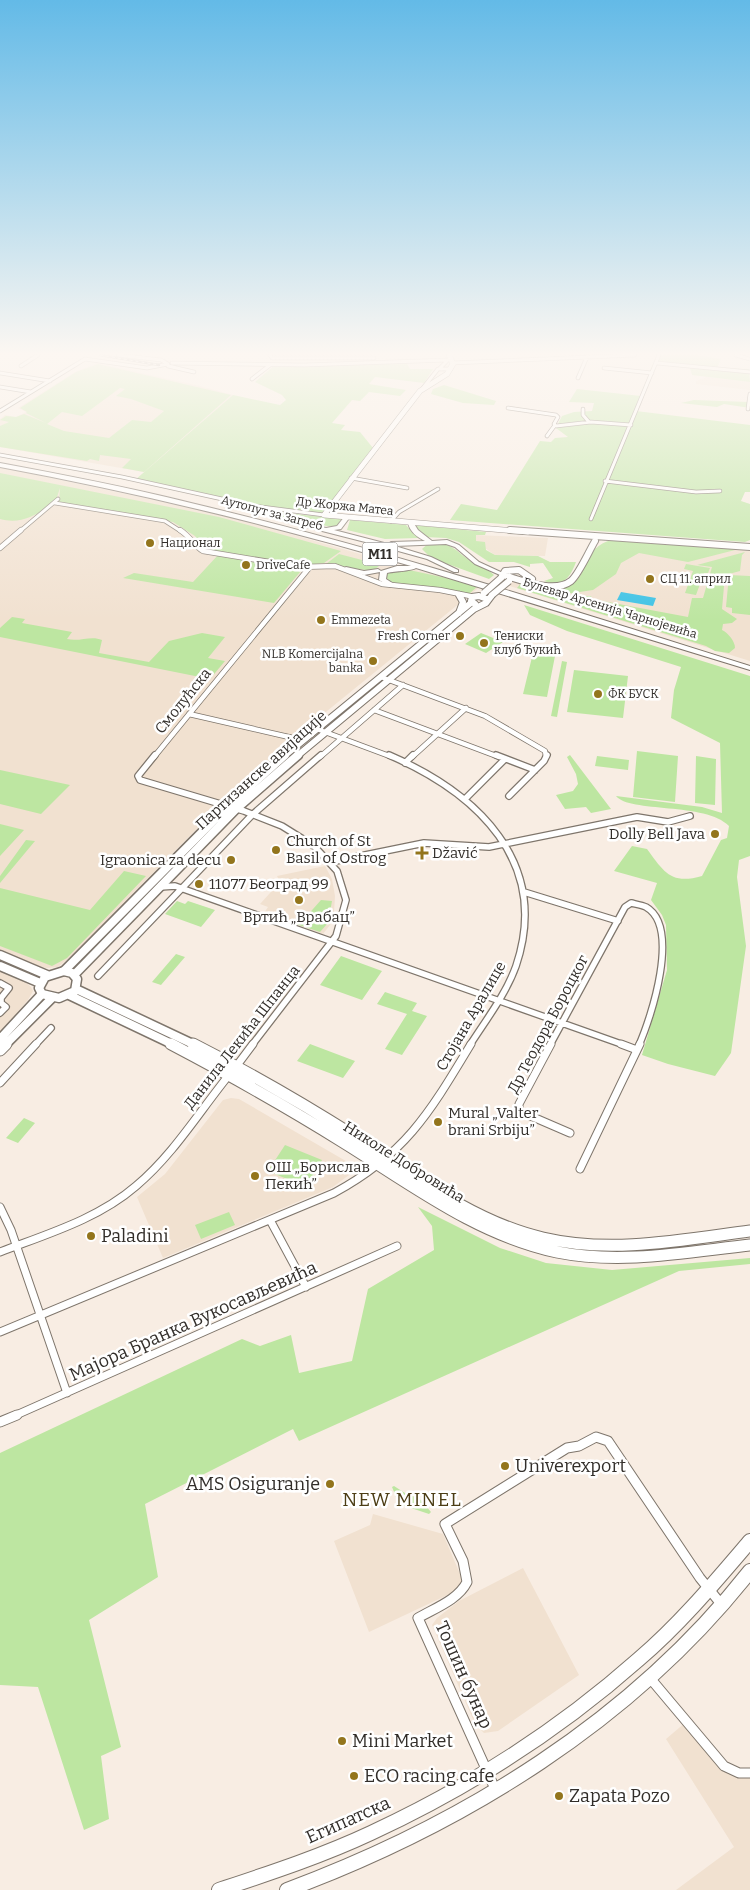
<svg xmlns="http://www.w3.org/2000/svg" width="750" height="1890" font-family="Bitter,serif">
	<rect width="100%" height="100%" fill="#f8ede3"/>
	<!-- built -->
	<path fill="#f1e1d0" d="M97,363L200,386L233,395L144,472L0,447V419L5,415L16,417L26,412L18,408L75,372Z
		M707,377L750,382V390L696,384V381Z
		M0,467L224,515L416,570L482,585L300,733L224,801L69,958L58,967L47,968L37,967L0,952Z
		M476,535L548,538L545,556L495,555L476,542Z
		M595,548H750V661L506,585L511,581L542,586L569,585Z
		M325,866L332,879L335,896L334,913L330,925L323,934L264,913L268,907L260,904L280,882L277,876Z
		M0,970L22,979L31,987L33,991L28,1000L0,1032Z
		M231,1098L239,1099L351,1164L353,1172L333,1187L163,1258L137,1197L165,1174L223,1100Z
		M373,1514L443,1534L463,1581L458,1590L369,1632L334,1541L370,1525Z
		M523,1568L579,1675L498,1731L484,1733L475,1724L432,1625L437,1618L459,1601Z
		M686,1722L724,1766L750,1773V1890H676L734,1847L666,1739Z"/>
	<!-- green -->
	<path fill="#bde6a1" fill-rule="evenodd" d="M659,355H697L721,359L717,368L749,369L750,382L692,375L690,368L656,364Z
		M405,360L410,369H433L424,383L375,377L369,384L406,390L400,396L369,392L360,401L352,400L332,423L345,425L341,430L360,432L373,448L324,515L263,508L135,480L233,395L280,405L286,400L282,395L255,382L275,365Z
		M98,364L231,395L144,472L122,468L131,459L100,455L99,461L90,459L87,461L0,447V426L9,422L0,420L6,416L16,417L24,414L46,423L26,413L27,412L20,408L76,372ZM120,388L125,389L116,396L131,399L164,411L151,422L132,420L109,438L64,431L47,424L62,412L82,416Z
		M444,385L496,401L494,405L463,403L431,394L433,389Z
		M577,389L641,396L636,411L750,425V492H745L741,501L750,504V540L745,542L450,520L461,504L497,510L540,441L551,442L555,438L568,437L556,428L562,416L574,412L592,411L594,403L569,402Z
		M750,394V408L724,404L717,407L681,403L694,400L748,402Z
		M0,473L219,517L341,551L324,563L306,565L274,603L123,578L134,573L193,582L219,554L203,548L195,536L173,522L59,503L60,488L55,503C37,514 22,525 0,519Z
		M278,512L341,519L338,525L332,527L263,514Z
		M350,520L406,525L418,538L385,539L347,530Z
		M414,525L486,532L485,535H476V541L485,542L486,550L495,555L538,556L550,562H576C570,578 563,588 544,581L553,578L543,563L530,564V567L514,562H489L459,542L446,538L424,537Z
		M614,539L743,548L688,562L639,553L621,563L616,574L593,590L566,594L541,587C550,587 561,590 569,586C590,577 579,548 614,539Z
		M430,542C456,544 454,551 474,563C482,567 488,569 494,575L489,579L431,558L422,549Z
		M745,552L742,555L740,571L725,575L722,609L737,619L732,623L723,624L722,630C728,633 735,641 735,648L729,653L715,651L706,646L517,588L521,583L569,596H591L592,599L688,617L692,598H703L712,567L697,565Z
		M339,554L362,560L367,558L377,561L379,566L372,571L326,564Z
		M686,564L710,568L708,573H704L696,595L685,593L693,571L684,569Z
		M409,570L479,585L469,594L391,583L384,575L387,572Z
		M729,575L750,576V615L732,613V608L726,607Z
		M524,605L750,676V856L739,860L737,877L746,946L731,1053L715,1076L668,1064L642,1055L667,970L666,925L662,915L651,900L657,883L614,871L632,846L647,849C664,872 671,885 702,876L721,840L727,838L729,826C706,802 629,813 616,796L702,807L722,813L720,743L671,718L674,690L681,667L567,631L530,615Z
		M12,617L25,619L22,623L72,632L67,639C80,642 91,635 102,640L99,653L149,662L169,641L202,633L225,637L208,658L225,661L210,679L0,637V628Z
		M481,633L503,642L486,653L465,644Z
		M533,653L555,656L547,697L523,694Z
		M562,661L567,662L557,717L551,716Z
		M574,670L628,676L623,718L567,712Z
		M637,751L678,756L675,802L633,797Z
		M570,755L611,809L591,813L586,807L565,809L556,795L573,791L578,784L576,774L567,757Z
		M597,756L629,760L628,770L595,766Z
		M696,756L716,759L715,805L695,803Z
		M0,770L70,785L41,814L0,804Z
		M0,824L24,830L0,856Z
		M26,840L35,841L0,883V876Z
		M124,871L146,876L67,958L52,966L0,946V888L90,910Z
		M321,900L332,901L328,923L320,932L293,923L297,919L305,918Z
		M177,901L185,904L188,901L215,910L201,927L165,914Z
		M176,954L185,957L161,985L152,982Z
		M341,956L382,971L362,1000L320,985Z
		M385,992L417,1003L412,1011L427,1016L402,1055L385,1049L407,1014L377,1004Z
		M310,1044L355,1061L343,1078L297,1061Z
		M24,1118L35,1123L18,1143L6,1138Z
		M285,1145L322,1160L306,1187L268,1171Z
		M418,1207L500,1248L546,1263L612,1270L750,1258V1264L679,1271L299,1441L293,1429L145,1504L158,1577L89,1620L121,1747L101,1756L109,1819L84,1830L38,1687L0,1685V1453L242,1339L260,1346L291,1335L299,1373L352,1361L368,1289L434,1250L432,1226Z
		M229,1212L235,1225L201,1239L195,1225Z
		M394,1486L408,1495L419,1498L431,1512L429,1514L399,1504L392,1487Z"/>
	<!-- water -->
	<path fill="#3cc2e5" d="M621,592L656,598L653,606L617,600Z"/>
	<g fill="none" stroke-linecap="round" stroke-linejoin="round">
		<!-- street-far4 casing -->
		<g stroke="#7e756b" stroke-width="4.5">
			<path id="street-far4" d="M270,355L272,358H374
				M736,355L750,359
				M85,359L147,368L168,364L161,360L118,355
				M172,363L304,365L448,360L439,369
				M452,363L635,355
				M657,363L750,372
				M21,366L38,355
				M168,366L194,372
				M604,368L652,373
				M0,373L50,381
				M578,378L587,357
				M252,379L270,365
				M0,387L31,392
				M423,388L438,369H451
				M508,408L556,415L558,417L554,424L556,426L591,422L631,425
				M583,409V415L589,422
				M748,409L750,394
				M0,411L85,359
				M547,436L555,425
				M0,455L122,477L254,506L324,515
				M351,478L407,488
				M605,481L696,492L720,491
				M55,503L165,521L182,532
				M591,519L659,355
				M391,521L399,512L438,489
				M19,532L58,499"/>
		</g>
		<!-- street-far3 casing -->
		<g stroke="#7e756b" stroke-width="6">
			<path id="street-far3" d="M180,530C191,537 193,545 203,551L300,567L335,566L382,584L440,590L475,597
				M0,548L21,530
				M381,677L485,716L545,751L546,757
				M374,710L499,757
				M189,714L302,740
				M317,729L392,757
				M154,757L309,568
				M320,757L403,685
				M412,757L466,708"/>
		</g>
		<!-- street-far2 casing -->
		<g stroke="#7e756b" stroke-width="8">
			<path id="street-far2" d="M155,755L138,776L140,780L244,811L282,826L314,846L337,871L346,900L336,936L252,1045
				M389,755C477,793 551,862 516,966C506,994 486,1020 470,1045
				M496,755L535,770
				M405,763L413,755
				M509,796L544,761L547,755
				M465,799L505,759
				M331,862L424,843L489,847L637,817L668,822L690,816
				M160,887L175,886L624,1045
				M524,892L618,921
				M98,976L252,815L321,755
				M0,983L9,988L1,998V1003L6,1007L0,1013
				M35,1045L51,1028
				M550,1045L625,907L631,903C635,904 642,905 646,907C681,927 651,1018 639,1045"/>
		</g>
		<!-- street-far1 casing -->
		<g stroke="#7e756b" stroke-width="9">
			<path id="street-far1" d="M551,1044L519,1104V1111L570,1133
				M621,1044L637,1050
				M235,1068L253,1044
				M0,1083L36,1044
				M580,1169L640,1044
				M0,1207L11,1230L67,1393
				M270,1220L306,1287
				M0,1252C47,1234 98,1219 136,1186C173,1155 199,1112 229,1075
				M0,1332L334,1193C406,1154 430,1112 471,1044
				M14,1416L397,1246"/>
		</g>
		<!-- street casing -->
		<g stroke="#7e756b" stroke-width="11">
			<path id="street" d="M0,1422L17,1415
				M650,1678L724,1766L739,1773H750
				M496,1791L418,1618C435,1608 458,1600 467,1582L463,1561L445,1524L567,1448L579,1446L596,1437L608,1441L700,1578L721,1604"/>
		</g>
		<!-- secondary-far4 casing -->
		<g stroke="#7e756b" stroke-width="6">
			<path id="secondary-far4" d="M449,355L453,364L447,374L420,391L324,515L528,532"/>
		</g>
		<!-- secondary-far3 casing -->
		<g stroke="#7e756b" stroke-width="8">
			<path id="secondary-far3" d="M510,530L750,547
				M503,575C521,580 554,594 571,581C579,574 589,551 595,541
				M501,578L505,571L519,570L532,579
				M459,595L463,602L459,613
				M475,604L471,601L472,597L479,596L487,599
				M283,757L472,602
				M296,757L474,609L486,603L492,595"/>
		</g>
		<!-- secondary-far2 casing -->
		<g stroke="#7e756b" stroke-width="11">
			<path id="secondary-far2" d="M64,971L228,806L285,755
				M74,975L236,809L298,755
				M0,1039L42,994
				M5,1045L52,998"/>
		</g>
		<!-- secondary-far1 casing -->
		<g stroke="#7e756b" stroke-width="13">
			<path id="secondary-far1" d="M0,1050L6,1044"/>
		</g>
		<!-- secondary casing -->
		<g stroke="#7e756b" stroke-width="16">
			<path id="secondary" d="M219,1890C270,1873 322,1856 371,1833C468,1788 559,1730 639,1659C680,1624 715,1582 750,1541
				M287,1890C464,1824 632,1721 750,1571"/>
		</g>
		<!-- primary-far1 casing -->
		<g stroke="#7e756b" stroke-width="11">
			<path id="primary-far1" d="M0,955L47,975
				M0,966L40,983
				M64,971L72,973L77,979L75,991L59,998L42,994L39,988L45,977Z
				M76,989L195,1045
				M69,995L174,1045"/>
		</g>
		<!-- primary casing -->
		<g stroke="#7e756b" stroke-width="13">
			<path id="primary" d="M171,1044C230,1075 287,1107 343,1142C411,1184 477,1235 557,1252C621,1265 687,1252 750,1245
				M193,1044C248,1072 302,1103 354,1136C413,1175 473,1222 543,1238C611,1254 682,1240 750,1231"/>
		</g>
		<!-- highway casing -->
		<g stroke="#7e756b" stroke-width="2">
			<path id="highway" d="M0,463C64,475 128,487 191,503C380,548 565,608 750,666V670L416,568C412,571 395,571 387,573L386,579L397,586L391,587L379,580L380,572L364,575L343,569L346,567L364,571L378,569L381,571L397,566H411C275,526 139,493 0,467Z
				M347,515L350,517L341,529L334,530L388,544L391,542L425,541C417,537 410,532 408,523L413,522L418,530L432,541L447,540L459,545L479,562L505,574L500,575L475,564L455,547L446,544L395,546L431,557L458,570V572H454L427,559L373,544L283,521L286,519L326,528L337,526L345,516Z"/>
		</g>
		<!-- street-far4 -->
		<use href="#street-far4" stroke="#fff" stroke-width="3"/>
		<!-- street-far3 -->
		<use href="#street-far3" stroke="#fff" stroke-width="4.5"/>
		<!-- street-far2 -->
		<use href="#street-far2" stroke="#fff" stroke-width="5.5"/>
		<!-- street-far1 -->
		<use href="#street-far1" stroke="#fff" stroke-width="7"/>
		<!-- street -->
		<use href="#street" stroke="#fff" stroke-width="9"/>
		<!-- secondary-far4 -->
		<use href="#secondary-far4" stroke="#fff" stroke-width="5"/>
		<!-- secondary-far3 -->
		<use href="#secondary-far3" stroke="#fff" stroke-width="6"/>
		<!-- secondary-far2 -->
		<use href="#secondary-far2" stroke="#fff" stroke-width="8"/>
		<!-- secondary-far1 -->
		<use href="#secondary-far1" stroke="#fff" stroke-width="11"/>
		<!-- secondary -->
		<use href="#secondary" stroke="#fff" stroke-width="14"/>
		<!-- primary-far1 -->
		<use href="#primary-far1" stroke="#fff" stroke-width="8"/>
		<!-- primary -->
		<use href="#primary" stroke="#fff" stroke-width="11"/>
		<!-- highway -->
		<use href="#highway" fill="#fff" fill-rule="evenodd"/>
		<!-- rail casing -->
		<g stroke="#59534e" stroke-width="2.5">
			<path id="rail" d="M100,355L159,365"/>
		</g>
		<!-- rail -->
		<use href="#rail" stroke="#fff" stroke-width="1" stroke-dasharray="3" stroke-linecap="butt"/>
		<!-- secondary-bridge casing -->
		<g stroke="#7e756b" stroke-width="8" stroke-linecap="butt">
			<path id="secondary-bridge" d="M484,593L501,578
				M492,595L509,581"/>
		</g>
		<!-- secondary-bridge -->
		<use href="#secondary-bridge" stroke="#fff" stroke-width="6"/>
	</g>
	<!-- sky -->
	<linearGradient id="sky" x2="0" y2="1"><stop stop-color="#63bae7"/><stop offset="0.57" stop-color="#fcf7f2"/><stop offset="1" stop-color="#fcf7f2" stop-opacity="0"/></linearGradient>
	<rect width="750" height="620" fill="url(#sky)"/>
	<!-- markers -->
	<g fill="#93751c" stroke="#fff" stroke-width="2">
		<circle cx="150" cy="543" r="5"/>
		<circle cx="246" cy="565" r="5"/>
		<circle cx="650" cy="579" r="5"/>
		<circle cx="321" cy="620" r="5"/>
		<circle cx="460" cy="636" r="5"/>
		<circle cx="484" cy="643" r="5"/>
		<circle cx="373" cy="661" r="5"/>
		<circle cx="598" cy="694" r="5"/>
		<circle cx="715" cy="834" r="5"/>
		<circle cx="276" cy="850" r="5"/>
		<path d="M419.5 845.5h5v5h5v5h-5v5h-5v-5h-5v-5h5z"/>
		<circle cx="231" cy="860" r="5"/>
		<circle cx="199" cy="884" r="5"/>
		<circle cx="299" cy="900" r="5"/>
		<circle cx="438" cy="1122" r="5"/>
		<circle cx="255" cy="1176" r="5"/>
		<circle cx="91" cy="1236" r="5"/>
		<circle cx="505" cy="1466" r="5"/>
		<circle cx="330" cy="1484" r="5"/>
		<circle cx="342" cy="1741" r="5"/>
		<circle cx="354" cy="1776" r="5"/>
		<circle cx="559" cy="1796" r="5"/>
	</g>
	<g text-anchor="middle" stroke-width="5" stroke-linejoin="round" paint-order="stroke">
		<!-- far-street labels -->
		<g font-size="12" fill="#322e2a" stroke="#fff">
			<text transform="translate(345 506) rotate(6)" y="4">Др Жоржа Матеа</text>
			<text transform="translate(272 513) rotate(15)" y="4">Аутопут за Загреб</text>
			<text transform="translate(610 608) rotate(17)" y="4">Булевар Арсенија Чарнојевића</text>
		</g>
		<!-- far-poi labels -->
		<g font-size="12" fill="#322e2a" stroke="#fff" text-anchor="start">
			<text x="160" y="547">Национал</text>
			<text x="256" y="569">DriveCafe</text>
			<text x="660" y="583">СЦ 11. април</text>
			<text x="331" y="624">Emmezeta</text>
			<text x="450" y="640" text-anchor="end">Fresh Corner</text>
			<text x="494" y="640">Тениски<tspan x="494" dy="14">клуб Ђукић</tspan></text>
			<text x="363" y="658" text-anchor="end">NLB Komercijalna<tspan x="363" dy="14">banka</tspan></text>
			<text x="608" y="698">ФК БУСК</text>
		</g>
		<!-- shield labels -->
		<rect fill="#fff" stroke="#706d6a" stroke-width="1" x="362.5" y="542.5" width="35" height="23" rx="4"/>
		<g font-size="14" font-weight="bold" fill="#322e2a">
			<text x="380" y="559">M11</text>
		</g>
		<!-- street labels -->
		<g font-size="15" fill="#322e2a" stroke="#fff">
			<text transform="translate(183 701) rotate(-51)" y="5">Смолућска</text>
			<text transform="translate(261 770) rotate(-42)" y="5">Партизанске авијације</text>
			<text transform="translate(471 1016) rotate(-60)" y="5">Стојана Аралице</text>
			<text transform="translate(548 1024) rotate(-62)" y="5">Др Теодора Бороцког</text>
			<text transform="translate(242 1037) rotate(-52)" y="5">Данила Лекића Шпанца</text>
			<text transform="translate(404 1162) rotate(32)" y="5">Николе Добровића</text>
		</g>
		<!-- poi labels -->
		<g font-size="15" fill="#322e2a" stroke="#fff" text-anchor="start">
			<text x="705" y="839" text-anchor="end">Dolly Bell Java</text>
			<text x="286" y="846">Church of St<tspan x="286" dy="17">Basil of Ostrog</tspan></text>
			<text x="432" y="858">Džavić</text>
			<text x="221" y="865" text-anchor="end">Igraonica za decu</text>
			<text x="209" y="889">11077 Београд 99</text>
			<text x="299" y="922" text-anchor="middle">Вртић „Врабац”</text>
			<text x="448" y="1118">Mural „Valter<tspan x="448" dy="17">brani Srbiju”</tspan></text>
			<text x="265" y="1172">ОШ „Борислав<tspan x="265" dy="17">Пекић”</tspan></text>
		</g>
		<!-- near-poi labels -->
		<g font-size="18" fill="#322e2a" stroke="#fff" text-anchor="start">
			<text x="101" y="1242">Paladini</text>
			<text x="515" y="1472">Univerexport</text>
			<text x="320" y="1490" text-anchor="end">AMS Osiguranje</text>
			<text x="352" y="1747">Mini Market</text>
			<text x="364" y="1782">ECO racing cafe</text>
			<text x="569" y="1802">Zapata Pozo</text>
		</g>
		<!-- near-street labels -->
		<g font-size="18" fill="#322e2a" stroke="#fff">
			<text transform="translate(193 1321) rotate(-24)" y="6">Мајора Бранка Вукосављевића</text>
			<text transform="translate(464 1675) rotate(66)" y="6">Тошин бунар</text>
			<text transform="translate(348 1820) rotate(-24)" y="6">Египатска</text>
		</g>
		<!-- near-neighbourhood labels -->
		<g font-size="19" letter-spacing="1" fill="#4c3d15" stroke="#fff">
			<text x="402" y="1506">NEW MINEL</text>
		</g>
	</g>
</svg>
